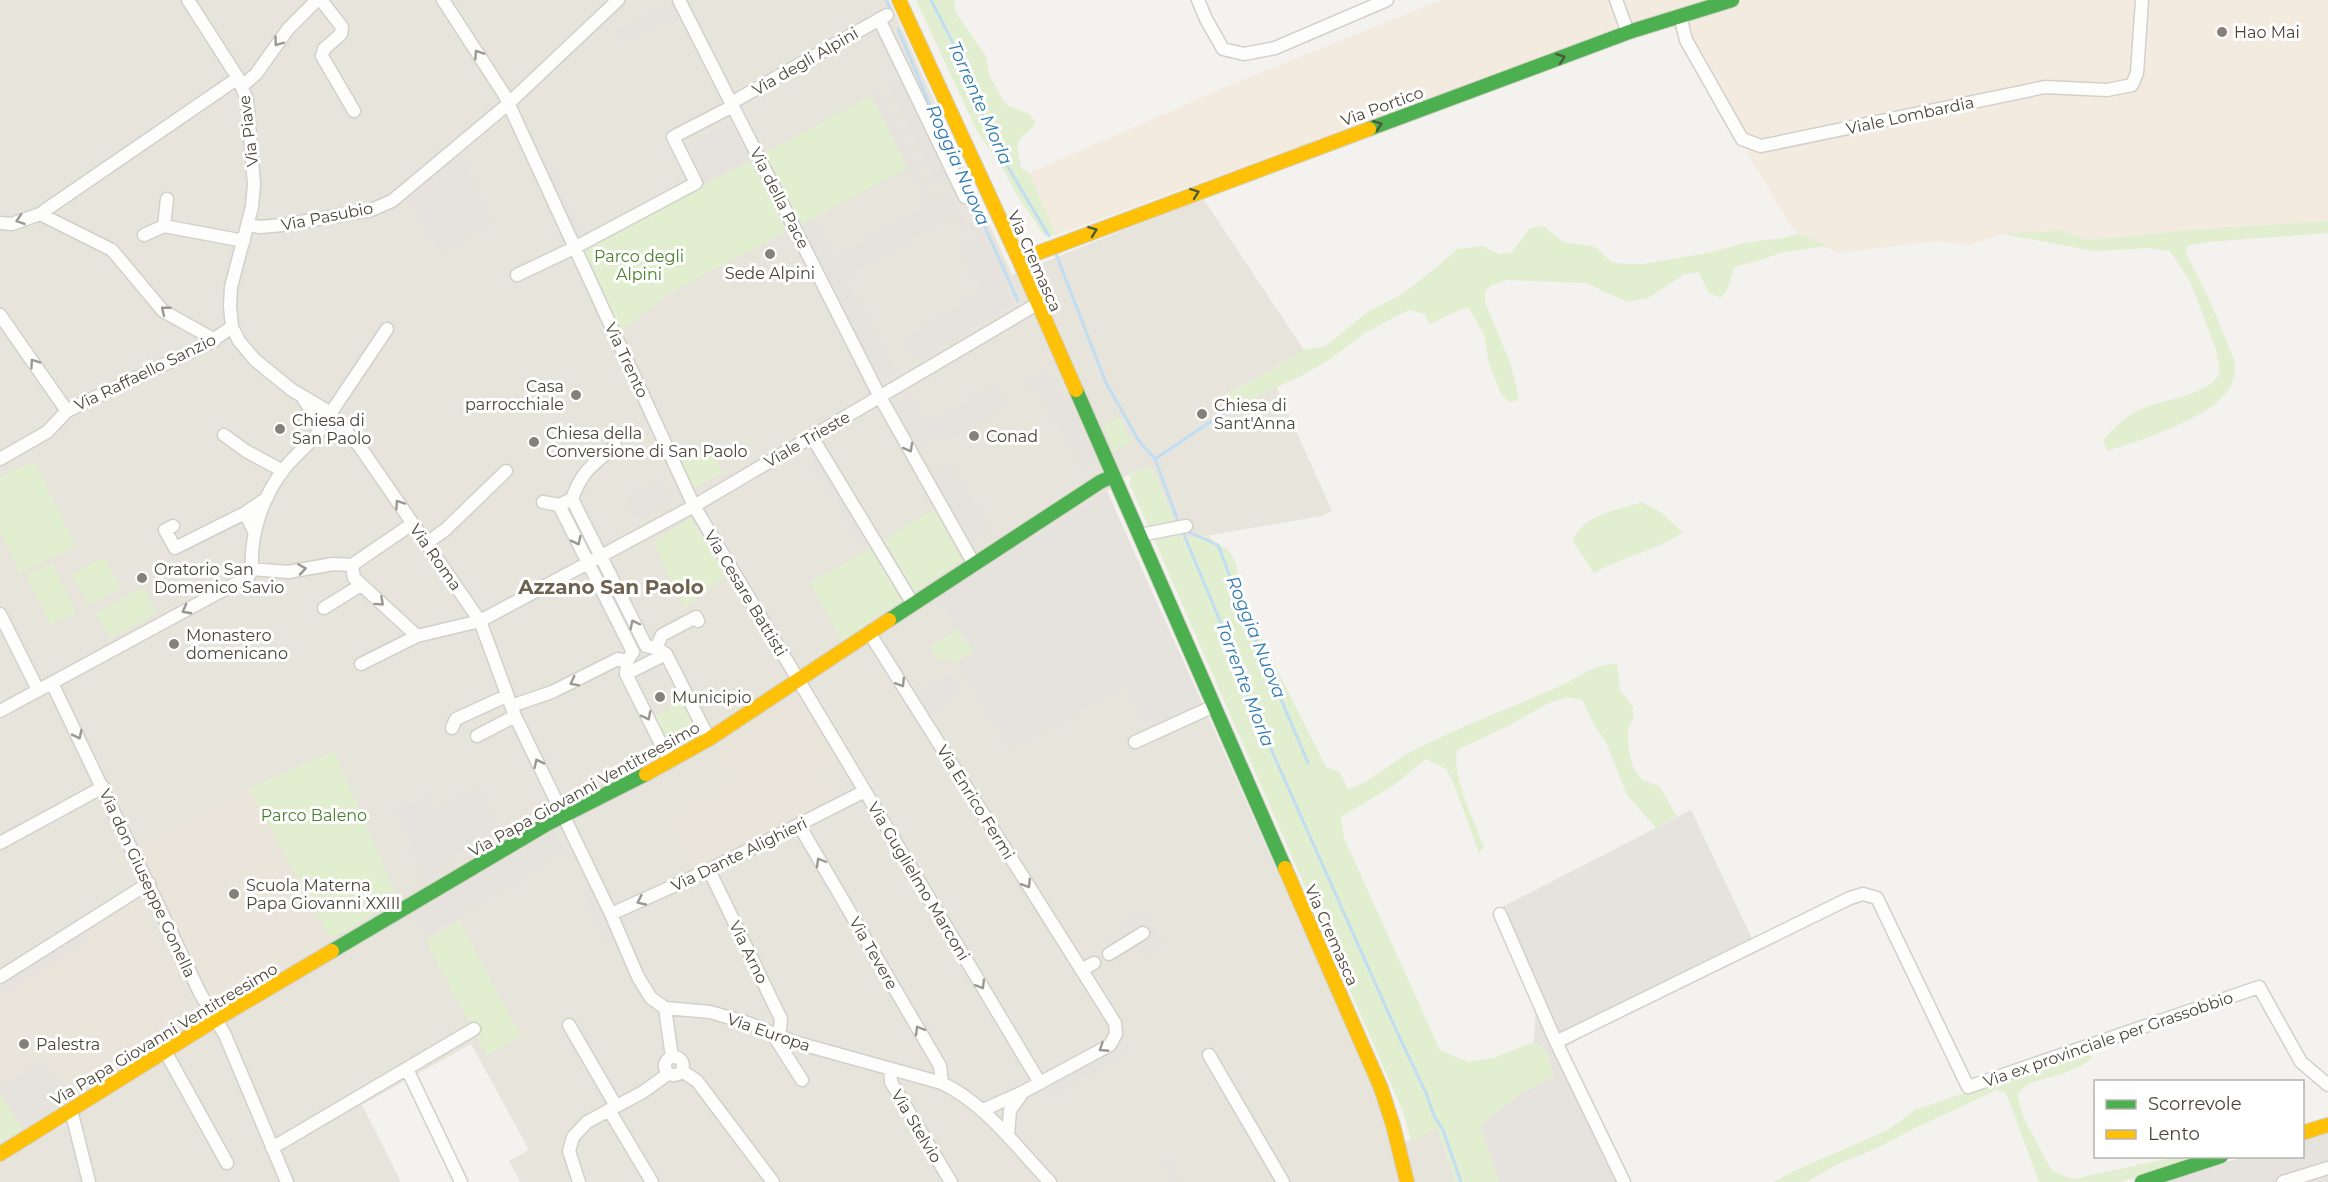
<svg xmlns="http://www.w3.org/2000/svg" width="2328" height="1182" font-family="Montserrat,sans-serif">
	<rect width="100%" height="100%" fill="#f4f2ee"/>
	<!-- residential -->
	<path fill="#e7e4dc" d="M0,0H889L1012,275L1203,198L1304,350L1262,375L1225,394L1239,405L1276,386L1332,511L1321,516L1189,539L1181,535L1151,466L1129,474L1107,491L938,598L974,653L958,663L1126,686L1203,705L1388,1119L1395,1147L1437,1128L1456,1182H520L509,1161L529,1150L471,1044L362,1105L401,1182H0Z"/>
	<!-- commercial -->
	<path fill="#f3ebdf" d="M1441,0H2328V221L2201,229L2087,240L2059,230L2001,234L1970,245L1937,241L1838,253L1799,233L1791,226L1665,14L1056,235L1029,173L1235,83Z"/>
	<!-- industrial -->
	<path fill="#e6e2de" d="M1107,491L1203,705L1148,731L1126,686L1011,750L958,663L973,652L937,598Z
		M1691,810L1757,949L1611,1019L1566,1047L1629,1182H1499L1480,1126L1518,1095L1554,1076L1545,1049L1534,1042L1536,1008L1496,910Z
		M2328,1131V1182H2158L2244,1157L2302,1156L2303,1139Z"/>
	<!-- education -->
	<path fill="#eae5da" d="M800,696L839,761L816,775L831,800L695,868L670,817L736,785L716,744Z
		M249,788L331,939L263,980L259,976L252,978L247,984V988L225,1004L217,1003L212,999L141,848Z
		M136,901L144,914L142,916L154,934L150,937L178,978L175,981L187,998L184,1001L195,1017L73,1097L45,1055L0,1083V997L91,941L87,933Z"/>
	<!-- green -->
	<path fill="#e1eecf" d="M916,0H954L956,13L986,56L989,74L1002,99L1009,106L1029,114L1035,121V125C1014,143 1016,142 1021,168L1029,173L1056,235H1044L1017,195L1003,169L977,131Z
		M871,96L907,168L802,224L765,153Z
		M750,161L787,231L672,292L619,332L581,249Z
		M2328,221V233L2208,242L2188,246L2185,251L2210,301L2235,362C2235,371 2234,382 2229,389C2211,418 2139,441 2107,451L2103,440C2113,429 2123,419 2135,412C2162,397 2201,400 2220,374L2216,350L2190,281L2170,251L2149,248L2095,251L2001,234L2060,230L2087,240L2201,229Z
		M1543,226L1563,242L1595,247L1612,262L1625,264H1642L1707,253L1749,242L1785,238L1799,233L1827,246L1783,252L1761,260L1734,267L1728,288L1721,298L1709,293L1699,272L1685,274L1648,298L1627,302L1586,283L1507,280L1492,285L1485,291V302L1511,365L1519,400L1509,402L1500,392L1488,361L1485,337L1469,308C1455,309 1443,319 1429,324L1425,314L1409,310L1366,332L1329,360L1303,375L1239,405L1225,395L1262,375L1304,350L1326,346L1366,313L1402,294L1436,268L1457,249L1483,246L1498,254L1511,253L1530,228Z
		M1119,417L1132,442L1114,452L1103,426Z
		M708,444L723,473L694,488L678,460Z
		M34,461L76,547L20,573L0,531V477Z
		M1151,466L1181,535L1189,539L1209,536L1214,542L1229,550L1236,564L1239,582L1270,656L1326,767L1340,772L1348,789C1370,783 1387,765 1407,754C1455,728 1508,709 1558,687C1578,678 1595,663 1617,664L1620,690L1633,707V719L1628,730V746L1633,767L1642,780L1659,786L1677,816L1656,828L1627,795L1605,740L1595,726L1582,700L1567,697L1547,704L1508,726L1457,750C1452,779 1474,819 1484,847L1479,853L1453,782L1446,769L1426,759L1394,785L1341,817L1344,838L1440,1050L1468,1062L1493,1058L1534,1042L1545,1049L1554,1076L1518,1095L1480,1126L1499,1182H1456L1437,1128L1411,1141L1403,1112L1129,482L1131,480L1129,474Z
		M1642,502L1660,512L1683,532C1656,551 1622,557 1594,573L1573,542C1580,515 1619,510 1642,502Z
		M934,509L962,560L915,592L884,540Z
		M691,517L726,576L685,608L653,542Z
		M871,548L902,600L842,641L810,583Z
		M104,557L121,588L89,605L72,574Z
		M52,563L76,612L51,625L26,575Z
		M143,587L157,613L110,639L96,613Z
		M958,629L973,651L953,664L949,657L940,662L930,647Z
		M684,701L700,734L670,753L652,717Z
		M334,751L398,899L331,939L249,788Z
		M459,920L521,1036L487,1056L426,941Z
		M2088,1050L2092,1058L2082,1065L2065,1073L2029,1083L2017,1094L2024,1119L2052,1171L2073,1179L2175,1157H2201L2120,1182H2039L2006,1093L1997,1090L1915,1128L1875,1149L1838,1164L1807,1182H1773L1796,1170L1888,1130L1915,1110Z
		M0,1093L23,1129L0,1143Z"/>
	<!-- parking -->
	<path fill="#e6e3df" d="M673,1L679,16L622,43L616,28Z
		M904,80L952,177L937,185L888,88Z
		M877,87L933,197L925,201L870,91Z
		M730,122L750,160L703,184L683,146Z
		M460,149L492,222L440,254L406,194Z
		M547,158L583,235L577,238L541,161Z
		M950,191L968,224L960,228L953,217L846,278L898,372L881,382L802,231L817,223L835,256Z
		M985,233L1014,304L915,362L902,338L982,291L957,248Z
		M1046,369L1076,416L1096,460L1083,468L1035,390L1030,392L1024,382Z
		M995,383L1010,406L948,443L942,434L918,448L894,405L910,395L927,424Z
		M814,454L839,494L832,498L808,458Z
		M951,462L991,528L969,542L931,474Z
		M661,478L673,500L636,520L624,499Z
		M579,492L604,540L573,556L549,508Z
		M845,505L869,543L862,546L839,509Z
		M616,566L652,637L623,652L586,581Z
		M664,663L669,672L638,688L633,678Z
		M951,672L963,691L929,714L916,694Z
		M479,788L501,828L443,864L446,869L425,882L396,807L409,801L410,804L427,796L435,810Z
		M554,829L567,851L426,937L414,914Z
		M593,889L614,937L604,941L583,894Z
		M1143,909L1165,944L1143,957L1122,922Z
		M82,932L87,940L7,991L2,983Z
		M582,1024L595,1045L574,1057L559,1031L565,1027L569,1032Z
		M1122,1048L1125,1056L1054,1094L1050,1086Z
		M41,1061L66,1101L23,1129L0,1093V1087Z
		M610,1071L622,1091L602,1103L590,1084Z
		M1169,1158L1181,1182H1172L1162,1162Z
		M77,1162L82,1182H74L69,1164Z"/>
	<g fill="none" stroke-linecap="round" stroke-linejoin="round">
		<!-- stream -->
		<path stroke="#c0ddf1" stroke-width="3" d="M886,0L890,8
			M931,0L963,63L974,97L1002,157L1049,236
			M898,29L927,98L1018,301
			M1056,254L1106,383L1139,441L1155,459L1179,524
			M1155,459L1231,408
			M1182,530L1238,664L1251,711L1271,749L1397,1032L1426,1093L1434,1116L1443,1130L1461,1182
			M1186,531L1218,545L1238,598L1308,763"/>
		<!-- street casing -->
		<g stroke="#d2d0cb" stroke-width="15">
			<path id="street" d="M188,0L238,78L247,100L254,184L252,207L231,287L230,306L232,327L239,341L255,360L292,390L329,412L360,447L480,621L515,716L611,914L638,977L651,998L665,1008L710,1012L748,1023L794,1042L942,1083C987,1105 1016,1147 1050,1182
				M321,0L342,27L341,34L324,49L322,56L354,111
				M443,0L504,94L694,506L1040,1083
				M679,0L880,397L974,564
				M1198,0L1206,19L1223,49L1244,54L1275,48L1387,0
				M1616,0L1627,30L1632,31
				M1680,16L1686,40L1742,139L1761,146L2045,87L2107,90L2132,85L2137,73L2142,0
				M879,19L965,197
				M242,86L256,74L288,29L317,0
				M731,103L887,15
				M44,211L238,78
				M0,223L12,224L40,214L112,250L163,311L215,340
				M248,225L260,227L283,225L371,210L392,201L508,104L618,0
				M164,226L244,241
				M144,235L164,226L167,199
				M517,275L574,248L696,183L673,137L733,106
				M0,315L67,411
				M326,420L387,329
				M224,435L246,451L283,471
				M812,437L913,604
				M0,459L47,432L67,411L207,344L232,327
				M572,499C582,470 593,465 615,446
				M543,502L559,505
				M412,524L352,565L354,578L417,636L480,621L694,506L1037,304
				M173,526L165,530L175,548L245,513
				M254,531L245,513L267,498
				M1140,535L1186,526
				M428,542L445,530L506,471
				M252,569C250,535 262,497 284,469C294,456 308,445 319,432L317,418L304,400
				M252,569L288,572L333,564L352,565
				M324,608L361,585
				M0,614L38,690
				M870,634L1115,1023L1116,1034L1110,1045L1023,1092L983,1110
				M656,648L662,635L696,617L698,621
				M361,664L417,636
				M626,674L666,654
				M52,683L200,993L225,1035L287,1182
				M511,706L552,692L618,659L627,661
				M0,711L249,576L252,569
				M452,728L456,719L506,696
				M477,736L515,716
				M1135,742L1214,706
				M670,762L626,674L627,661L633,652L559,505L572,499L646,646L656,648L666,654L709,739
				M799,825L940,1066L942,1083
				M0,843L103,787
				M709,870L781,1019L779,1036
				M611,914L709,870L865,791
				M1500,914L1556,1042L1624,1182
				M1109,954L1143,933
				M1081,970L1094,963
				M0,977L149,883
				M665,1008L672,1057
				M569,1025L616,1106
				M772,1033L802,1080
				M1556,1042L1850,898L1863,894L1877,898L1968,1087L2259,987L2301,1062L2328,1085
				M165,1051L227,1163
				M1209,1055L1283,1182
				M665 1066a9 9 0 1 1 18 0a9 9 0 1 1-18 0Z
				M407,1069L461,1182
				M890,1069L891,1082L951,1182
				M682,1071L697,1081L773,1182
				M71,1110L89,1182
				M609,1110L652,1182
				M1008,1136L1010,1110L1021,1095
				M272,1148L474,1029
				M579,1182L569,1151L573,1137L587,1122L643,1092L668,1074
				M2283,1182L2328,1168"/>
		</g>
		<!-- fast casing -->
		<g stroke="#d3cfc5" stroke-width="16">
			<path id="fast" d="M1369,129L1632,31L1732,0
				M1076,390L1285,868
				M889,620L1100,482L1113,476
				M332,951L547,824L646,774
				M2142,1182L2221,1156"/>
		</g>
		<!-- slow casing -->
		<g stroke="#d3cfc5" stroke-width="16">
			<path id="slow" d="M899,0L1019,260L1076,390
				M1019,260L1369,129
				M646,774L709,739L889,620
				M1285,868L1381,1088L1393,1125L1407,1182
				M2302,1133L2328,1125
				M0,1154L215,1020L332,951"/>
		</g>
		<!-- street -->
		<use href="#street" stroke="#fdfdfc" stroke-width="12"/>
		<!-- fast -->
		<use href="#fast" stroke="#4caf50" stroke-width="14"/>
		<!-- slow -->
		<use href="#slow" stroke="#ffc107" stroke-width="14"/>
	</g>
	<!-- one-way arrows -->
	<defs><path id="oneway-chevron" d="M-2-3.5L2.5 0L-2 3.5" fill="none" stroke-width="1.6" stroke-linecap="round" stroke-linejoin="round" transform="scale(1.5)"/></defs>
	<g stroke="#9b9791">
		<use href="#oneway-chevron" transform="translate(278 42) rotate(126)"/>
		<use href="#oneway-chevron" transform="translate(478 54) rotate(-123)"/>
		<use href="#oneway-chevron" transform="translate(20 220) rotate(161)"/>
		<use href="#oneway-chevron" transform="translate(165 310) rotate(-141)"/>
		<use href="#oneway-chevron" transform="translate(34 363) rotate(-125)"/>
		<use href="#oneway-chevron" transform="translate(909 448) rotate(61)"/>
		<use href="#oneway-chevron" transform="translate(399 504) rotate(-124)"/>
		<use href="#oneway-chevron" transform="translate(577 541) rotate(64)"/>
		<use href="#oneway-chevron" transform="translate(302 569) rotate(-9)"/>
		<use href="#oneway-chevron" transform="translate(380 602) rotate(42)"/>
		<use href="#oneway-chevron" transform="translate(186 610) rotate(152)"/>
		<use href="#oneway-chevron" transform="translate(634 624) rotate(-117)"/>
		<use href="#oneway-chevron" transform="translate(574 682) rotate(153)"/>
		<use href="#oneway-chevron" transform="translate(901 683) rotate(58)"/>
		<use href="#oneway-chevron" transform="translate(647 716) rotate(63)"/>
		<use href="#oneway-chevron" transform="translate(78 735) rotate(64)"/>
		<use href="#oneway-chevron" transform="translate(538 763) rotate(-116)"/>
		<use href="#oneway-chevron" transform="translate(820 862) rotate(-120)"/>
		<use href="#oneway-chevron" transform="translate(1027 884) rotate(58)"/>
		<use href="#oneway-chevron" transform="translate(641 901) rotate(155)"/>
		<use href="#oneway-chevron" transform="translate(981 985) rotate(59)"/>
		<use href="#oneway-chevron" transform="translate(919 1030) rotate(-120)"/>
		<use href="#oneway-chevron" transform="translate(1103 1048) rotate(147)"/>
	</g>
	<g stroke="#4b593e">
		<use href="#oneway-chevron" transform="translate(1561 58) rotate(-20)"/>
		<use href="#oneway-chevron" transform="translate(1378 125) rotate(-20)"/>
		<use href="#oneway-chevron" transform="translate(1195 193) rotate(-20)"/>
		<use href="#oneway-chevron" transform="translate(1093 231) rotate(-20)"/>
	</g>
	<!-- markers -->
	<g fill="#868178" stroke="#fff" stroke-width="2">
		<circle cx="2222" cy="32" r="6"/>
		<circle cx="770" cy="254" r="6"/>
		<circle cx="576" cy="395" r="6"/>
		<circle cx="1202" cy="414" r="6"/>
		<circle cx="280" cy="429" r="6"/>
		<circle cx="974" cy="436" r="6"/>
		<circle cx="534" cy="442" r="6"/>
		<circle cx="142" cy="578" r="6"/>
		<circle cx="174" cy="644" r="6"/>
		<circle cx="660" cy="697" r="6"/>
		<circle cx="234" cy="894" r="6"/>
		<circle cx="24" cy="1044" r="6"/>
	</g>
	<g text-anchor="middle" stroke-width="6" stroke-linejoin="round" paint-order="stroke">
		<!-- poi labels -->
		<g font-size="16" fill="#4b4439" stroke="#fff" text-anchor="start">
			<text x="2234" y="38">Hao Mai</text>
			<text x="770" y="279" text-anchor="middle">Sede Alpini</text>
			<text x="564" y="392" text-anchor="end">Casa<tspan x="564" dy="18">parrocchiale</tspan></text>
			<text x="1214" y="411">Chiesa di<tspan x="1214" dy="18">Sant'Anna</tspan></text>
			<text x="292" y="426">Chiesa di<tspan x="292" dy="18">San Paolo</tspan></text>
			<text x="546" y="439">Chiesa della<tspan x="546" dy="18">Conversione di San Paolo</tspan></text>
			<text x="986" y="442">Conad</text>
			<text x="154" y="575">Oratorio San<tspan x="154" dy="18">Domenico Savio</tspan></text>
			<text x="186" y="641">Monastero<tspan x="186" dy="18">domenicano</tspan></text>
			<text x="672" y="703">Municipio</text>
			<text x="246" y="891">Scuola Materna<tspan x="246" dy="18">Papa Giovanni XXIII</tspan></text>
			<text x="36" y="1050">Palestra</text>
		</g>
		<!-- street labels -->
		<g font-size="16" fill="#4b4439" stroke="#fff">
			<text transform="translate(805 61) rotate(-30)" y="6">Via degli Alpini</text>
			<text transform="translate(1382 106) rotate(-20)" y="6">Via Portico</text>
			<text transform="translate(1910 115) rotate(-12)" y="6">Viale Lombardia</text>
			<text transform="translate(248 131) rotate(-97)" y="6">Via Piave</text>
			<text transform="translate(780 198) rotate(63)" y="6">Via della Pace</text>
			<text transform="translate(327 216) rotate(-11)" y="6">Via Pasubio</text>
			<text transform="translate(1035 261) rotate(66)" y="6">Via Cremasca</text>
			<text transform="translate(627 360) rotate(65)" y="6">Via Trento</text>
			<text transform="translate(145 372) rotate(-26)" y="6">Via Raffaello Sanzio</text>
			<text transform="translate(807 439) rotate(-30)" y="6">Viale Trieste</text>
			<text transform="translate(436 557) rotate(55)" y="6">Via Roma</text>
			<text transform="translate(746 593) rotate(59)" y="6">Via Cesare Battisti</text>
			<text transform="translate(584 789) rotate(-29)" y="6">Via Papa Giovanni Ventitreesimo</text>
			<text transform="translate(976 802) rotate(58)" y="6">Via Enrico Fermi</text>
			<text transform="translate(739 854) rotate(-26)" y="6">Via Dante Alighieri</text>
			<text transform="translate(919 881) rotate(59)" y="6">Via Guglielmo Marconi</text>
			<text transform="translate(148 883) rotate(65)" y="6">Via don Giuseppe Gonella</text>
			<text transform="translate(1332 935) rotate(66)" y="6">Via Cremasca</text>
			<text transform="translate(749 952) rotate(64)" y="6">Via Arno</text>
			<text transform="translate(874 953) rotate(60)" y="6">Via Tevere</text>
			<text transform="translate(769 1032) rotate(19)" y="6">Via Europa</text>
			<text transform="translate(164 1034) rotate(-31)" y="6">Via Papa Giovanni Ventitreesimo</text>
			<text transform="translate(2108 1039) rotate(-19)" y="6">Via ex provinciale per Grassobbio</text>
			<text transform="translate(917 1126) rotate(59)" y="6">Via Stelvio</text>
		</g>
		<!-- park labels -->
		<g font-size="16" fill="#4a7f2a" stroke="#fff">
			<text x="639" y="262">Parco degli<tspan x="639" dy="18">Alpini</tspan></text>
			<text x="314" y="821">Parco Baleno</text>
		</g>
		<!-- water labels -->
		<g font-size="18" font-style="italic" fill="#2e7ab2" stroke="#fff">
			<text transform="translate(980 103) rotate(66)" y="6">Torrente Morla</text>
			<text transform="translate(958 165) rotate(66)" y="6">Roggia Nuova</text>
			<text transform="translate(1256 637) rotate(68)" y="6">Roggia Nuova</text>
			<text transform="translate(1245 684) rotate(69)" y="6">Torrente Morla</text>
		</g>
		<!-- quarter labels -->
		<g font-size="20" font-weight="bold" fill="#6e6250" stroke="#fff">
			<text x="611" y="594">Azzano San Paolo</text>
		</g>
	</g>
	<!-- legend -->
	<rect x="2094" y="1080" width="210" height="78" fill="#ffffff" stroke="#b7b4b0" stroke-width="1.5"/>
	<rect x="2106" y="1100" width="30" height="9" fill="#4caf50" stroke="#b7b4b0" stroke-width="1.5"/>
	<text x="2148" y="1110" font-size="18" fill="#4b4439">Scorrevole</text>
	<rect x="2106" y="1130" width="30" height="9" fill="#ffc107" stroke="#b7b4b0" stroke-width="1.5"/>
	<text x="2148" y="1140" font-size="18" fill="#4b4439">Lento</text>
</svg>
